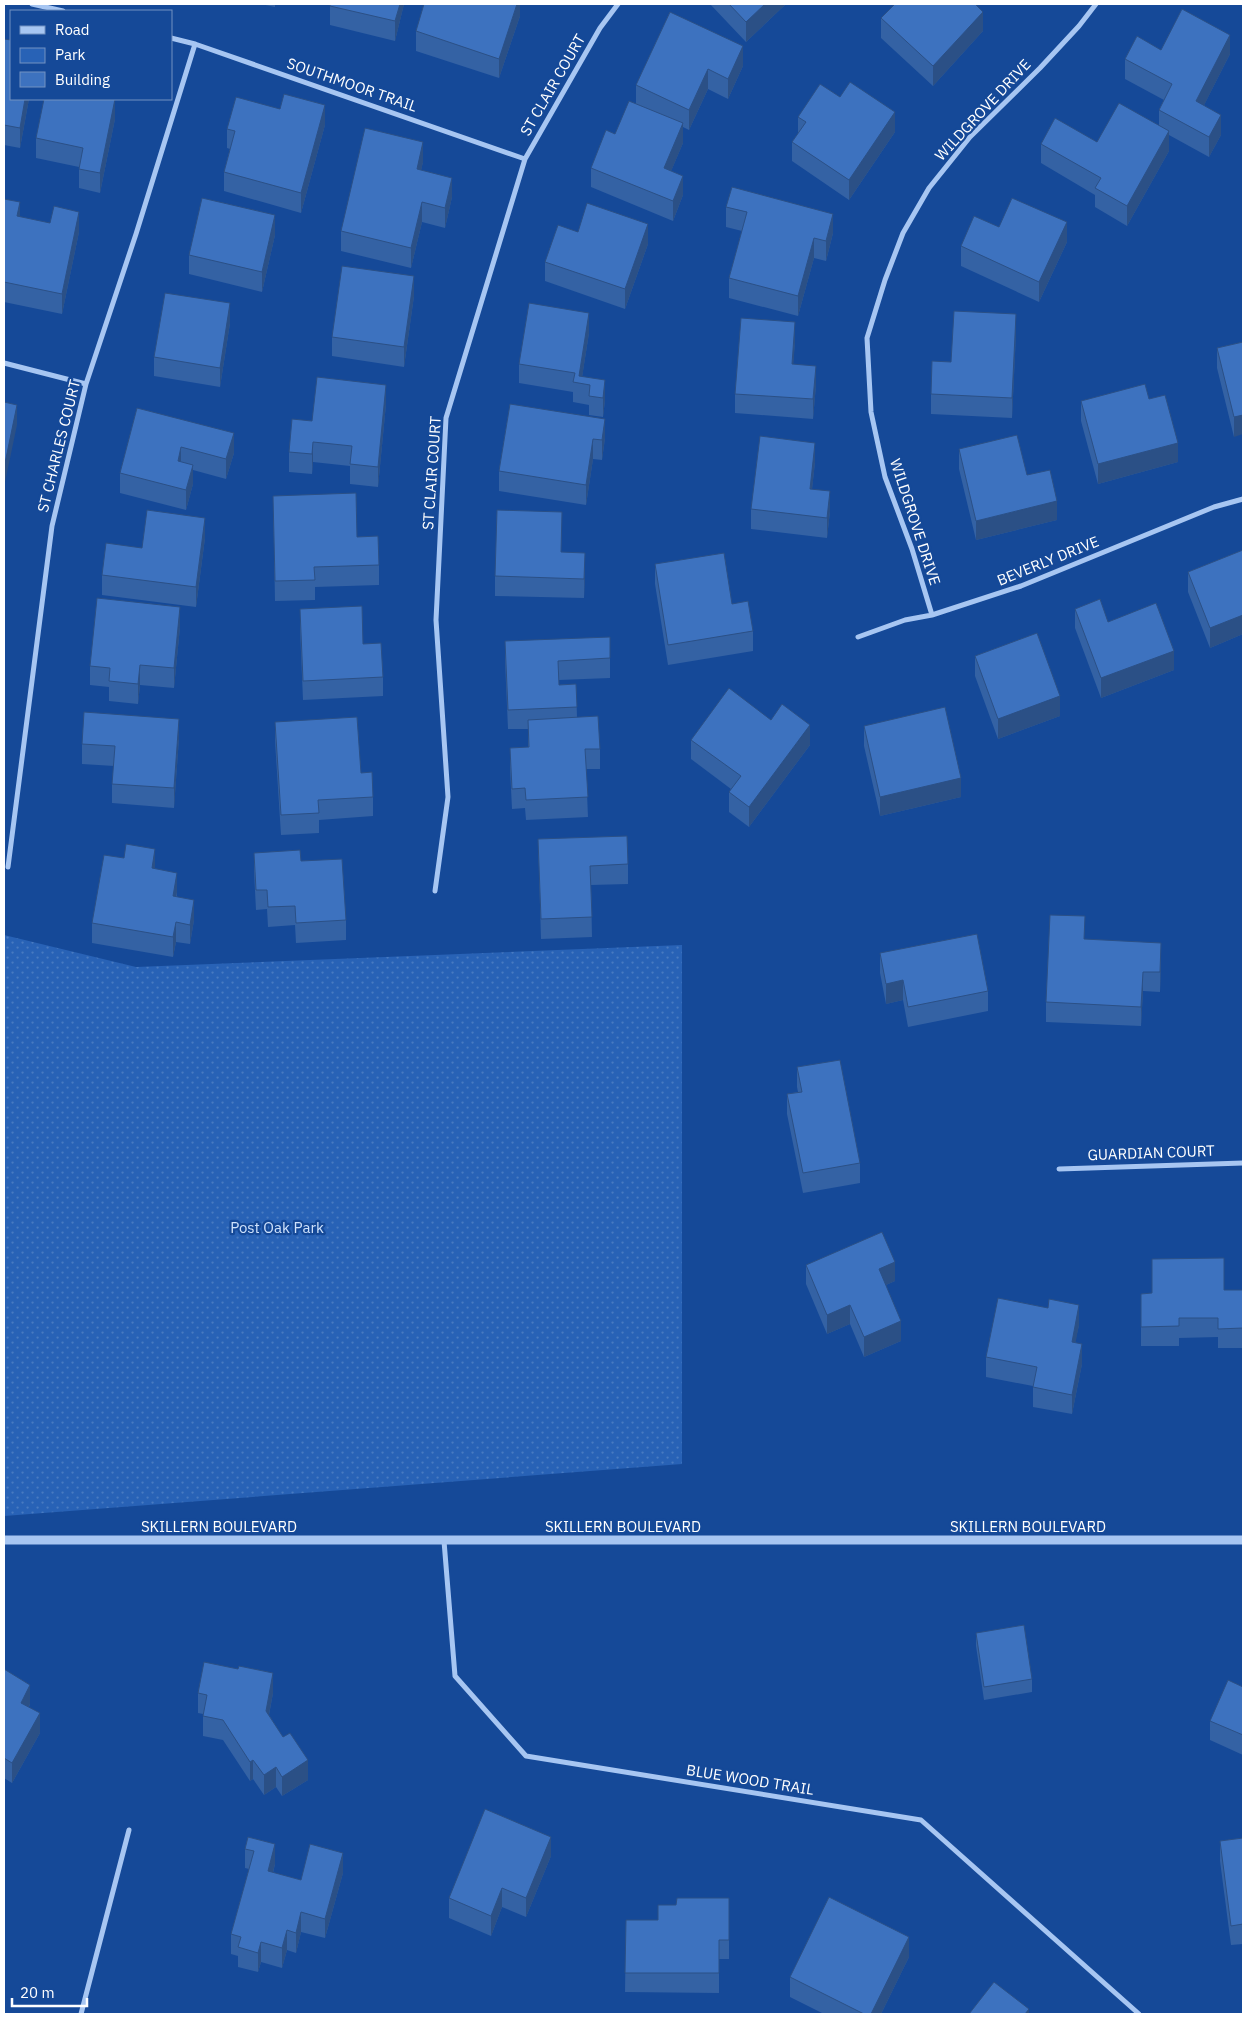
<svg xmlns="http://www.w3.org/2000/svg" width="1247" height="2018" font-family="'IBM Plex Sans',sans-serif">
	<defs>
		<pattern id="green-dots" width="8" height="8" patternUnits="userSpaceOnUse" patternTransform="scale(1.25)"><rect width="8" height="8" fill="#2862b6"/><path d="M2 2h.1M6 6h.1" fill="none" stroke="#487ac1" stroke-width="1.8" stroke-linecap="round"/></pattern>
	</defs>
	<rect width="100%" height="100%" fill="#154998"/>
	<!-- green -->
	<path fill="url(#green-dots)" d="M4,935L136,967L682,945V1464L4,1516Z"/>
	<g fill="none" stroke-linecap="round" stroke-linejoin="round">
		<!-- minor -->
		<path stroke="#a7c6f2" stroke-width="5" d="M32,4L63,11
			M171,38L195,44L525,159
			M4,363L86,384
			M932,615L912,549L885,477L871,412L867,338L885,280L903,233L929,188L970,137L1040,68L1079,26L1096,4
			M858,637L905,620L932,615L1021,586L1214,507L1243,499
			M8,867L52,526L86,384L136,234L195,44
			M435,891L448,797L436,620L446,418L525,159L600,28L618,4
			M1059,1169L1243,1163
			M444,1541L455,1676L526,1756L921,1820L1139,2014
			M81,2014L129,1830"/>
		<!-- tertiary -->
		<path stroke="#a7c6f2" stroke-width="9" d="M4,1540H1243"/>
	</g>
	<!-- wall -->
	<path fill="#3462a4" d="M261,4H275V7Z
		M404,4L395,41L330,25V6Z
		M520,4V16L499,78L416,51V31Z
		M710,4H786L746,42Z
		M670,12L743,66L728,99L708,89L689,130L683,127V143L671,171L683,195L673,221L591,187V168L636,104V85Z
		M881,18L983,31L933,86L881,38Z
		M4,39L29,99L20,148L4,145Z
		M1161,50L1230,54L1204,105L1221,135L1209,157L1169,135V151L1127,226L1095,207V195L1041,163V144L1097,142L1159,126V110L1164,100L1125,79V59Z
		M798,117L895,132L849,200L792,161V142L798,134Z
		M115,119L100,193L79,188V167L36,158V138Z
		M325,125L301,213L224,191V172L230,149L227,148V129Z
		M423,162L421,170L452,197L445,228L422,222L411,268L341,251V231Z
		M4,199L20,217L79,232L62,314L4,302Z
		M726,207L833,233L826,261L814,258L798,316L729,298V278L742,231L726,227Z
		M999,227L1067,242L1039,302L961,266V246Z
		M578,232L648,244L625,309L545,281V262Z
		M275,235L262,292L189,274V255Z
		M414,296L404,367L332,356V337Z
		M230,323L220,387L154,376V357Z
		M589,333L582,377L605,400L603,417L589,415V405L573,402V392L519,383V364Z
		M1016,333L1012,418L931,414V394L951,362Z
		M795,342L793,364L816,385L813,419L735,413V394Z
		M1243,342L1234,437L1217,368V348Z
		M1149,399L1178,462L1098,484L1081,421V401Z
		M386,404L378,487L350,484V466L313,462L312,474L289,472V452L312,421Z
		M510,404L605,438L602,460L593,459L586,505L499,491V471Z
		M137,408L234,453L226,479L193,470V484L186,510L120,493V473Z
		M959,449L1027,475L1057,520L976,540L959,469Z
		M815,462L812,489L830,511L827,538L751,529V509Z
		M273,496L357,537L379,565V585L315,587V600L275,601Z
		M205,538L196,607L102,595V575Z
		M1243,550V634L1210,648L1188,592V572Z
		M561,552L585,573L584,598L495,596V576Z
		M655,564L753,631V651L668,665L655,584Z
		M300,609L363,644L383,677V696L303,700L300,629Z
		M1075,609L1108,622L1174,670L1101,698L1075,628Z
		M180,627L174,688L140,685L138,704L109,701V687L90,685V666Z
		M505,641L610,658V678L559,680V685L576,684L577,717L600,749V769H586L588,817L526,820L525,808L512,809L510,768V748L528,747V729H508L505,661Z
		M975,656L1060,716L998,739L975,676Z
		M771,720L810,745L749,827L729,812V792L731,789L691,759V740Z
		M275,722L361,773L373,797V816L319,820V833L281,835L275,741Z
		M864,726L961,797L880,816L864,746Z
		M179,738L174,808L112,803V784L114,766L82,764V744Z
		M538,839L628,864V884L591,885L592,937L541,939Z
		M254,853L301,861L346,920V940L296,943L295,925L268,927L267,909L256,910L254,872Z
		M155,869L177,892V897L194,920L190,944L176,942L173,957L92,943V923Z
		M1085,939L1161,962L1160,992L1143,991L1141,1026L1046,1022V1002Z
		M880,953L988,991V1011L908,1027L903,1000L886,1004L880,973Z
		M797,1067L860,1163V1183L803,1193L787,1114V1094L798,1092L797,1087Z
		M806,1265L895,1281L886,1285L901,1341L864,1357L850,1324L827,1334L806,1284Z
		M1224,1290H1243V1348H1218V1337L1179,1338V1346H1141V1294Z
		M1079,1325L1075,1342L1082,1364L1072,1414L1033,1407V1386L986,1377V1357Z
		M976,1633L1032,1679V1692L984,1700L976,1646Z
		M4,1669L30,1704L29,1707L40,1733L12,1783L4,1778Z
		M1243,1686V1755L1210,1740V1721Z
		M198,1693H273L269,1715L308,1780L282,1796L276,1787L264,1795L253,1779L250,1781L223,1740L203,1736V1714L198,1713Z
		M248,1837L275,1864L273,1873L301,1880L343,1873L325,1938L301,1932L296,1953L287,1950L282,1968L261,1962L258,1972L238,1967V1956L231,1954V1934L249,1869L245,1868V1849Z
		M1243,1838V1944L1231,1945L1220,1861V1841Z
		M551,1856L526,1917L502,1907L491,1936L449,1918V1898Z
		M729,1898V1959H719V1993L625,1992L626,1920H658L676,1905Z
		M909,1957L881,2014H824L790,1997V1977Z"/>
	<!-- shaded-wall -->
	<path fill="#2b5086" d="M400,4H404L395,41V21Z
		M517,4H520V16L499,78V59Z
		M765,4H786L746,42V22Z
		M983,12V31L933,86V66Z
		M1230,35V54L1196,121V101Z
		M743,46V66L728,99V79Z
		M708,69V89L689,130V110Z
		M25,99H29L20,148V128Z
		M115,99V119L100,193V173Z
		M325,105V125L301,213V193Z
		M895,112V132L849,200V180Z
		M1221,115V135L1209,157V137Z
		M683,123V143L664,188V168Z
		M1169,131V151L1127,226V206Z
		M423,142V162L417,189V169Z
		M683,176V195L673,221V201Z
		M452,178V197L445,228V208Z
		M20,202V222L17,216Z
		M422,202V222L411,268V248Z
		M79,212V232L62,314V294Z
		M833,214V233L826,261V241Z
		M275,215V235L262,292V272Z
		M1067,222V242L1039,302V282Z
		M648,224V244L625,309V289Z
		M814,238V258L798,316V296Z
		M414,276V296L404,367V347Z
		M230,303V323L220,387V368Z
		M589,313V333L581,384L579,376Z
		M1016,314V333L1012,418V398Z
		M795,322V342L792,384V364Z
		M816,366V385L813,419V399Z
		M605,380V400L603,417V398Z
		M386,385V404L378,487V467Z
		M17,405V425L4,487V468Z
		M1243,415V434L1234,437V417Z
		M605,419V438L602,460V440Z
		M234,433V453L226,479V459Z
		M593,439V459L586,505V485Z
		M313,442V462L312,474V454Z
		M815,443V462L810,508V489Z
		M1178,443V462L1098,484V464Z
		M181,447V467L178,461Z
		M193,465V484L186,510V490Z
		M830,491V511L827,538V518Z
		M1057,501V520L976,540V521Z
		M205,518V538L196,607V587Z
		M585,553V573L584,598V579Z
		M180,607V627L174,688V668Z
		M1243,615V634L1210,648V628Z
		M1174,651V670L1101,698V678Z
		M140,665V685L138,704V684Z
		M1060,696V716L998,739V719Z
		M179,719V738L174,808V788Z
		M810,725V745L749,827V807Z
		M961,778V797L880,816V797Z
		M155,849V869L152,868Z
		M177,873V892L173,916V896Z
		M194,900V920L190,944V925Z
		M176,922V942L173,957V937Z
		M1161,943V962L1160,992V972Z
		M1143,972V991L1141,1026V1007Z
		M903,980V1000L886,1004V984Z
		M895,1262V1281L879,1288V1269Z
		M850,1305V1324L827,1334V1315Z
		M1079,1305V1325L1072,1361V1342Z
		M901,1321V1341L864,1357V1337Z
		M1082,1344V1364L1072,1414V1395Z
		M273,1673V1693L266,1730V1711Z
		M30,1685V1704L21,1722V1703Z
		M40,1713V1733L12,1783V1763Z
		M253,1760V1779L250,1781V1762Z
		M308,1760V1780L282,1796V1777Z
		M276,1767V1787L264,1795V1775Z
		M551,1837V1856L526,1917V1898Z
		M275,1844V1864L268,1891V1871Z
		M343,1853V1873L325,1938V1919Z
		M502,1888V1907L491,1936V1916Z
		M301,1912V1932L296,1953V1933Z
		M287,1930V1950L282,1968V1948Z
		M909,1937V1957L881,2014H871Z
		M261,1942V1962L258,1972V1953Z
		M1029,2009V2014H1025Z"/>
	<!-- building -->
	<path fill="#3d72bf" stroke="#2b5086" d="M330,4H400L395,21L330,6Z
		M424,4H517L499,59L416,31Z
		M729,4H765L746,22Z
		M895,4H975L983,12L933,66L881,18Z
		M1182,9L1230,35L1196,101L1221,115L1209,137L1159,110L1172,84L1125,59L1137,36L1161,50Z
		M670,12L743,46L728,79L708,69L689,110L636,85Z
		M4,39L11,40V99H25L20,128L4,125Z
		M850,82L895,112L849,180L792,142L806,122L798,117L820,84L840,97Z
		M284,94L325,105L301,193L224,172L235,131L227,129L236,97L280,109Z
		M44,99H115L100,173L79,169L83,148L36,138Z
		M629,101L683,123L664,168L683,176L673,201L591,168L606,130L615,134Z
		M1119,103L1169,131L1127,206L1095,188L1101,178L1041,144L1055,118L1097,142Z
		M365,128L423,142L417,169L452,178L445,208L422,202L411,248L341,231Z
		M732,187L833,214L826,241L814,238L798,296L729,278L747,212L726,207Z
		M202,198L275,215L262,272L189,255Z
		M1012,198L1067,222L1039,282L961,246L974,216L999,227Z
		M4,199L20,202L17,216L50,223L54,206L79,212L62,294L4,282Z
		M587,203L648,224L625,289L545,262L558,225L578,232Z
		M342,266L414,276L404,347L332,337Z
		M165,293L230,303L220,368L154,357Z
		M529,303L589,313L579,376L605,380L603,398L589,396L590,385L573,382L575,373L519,364Z
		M954,311L1016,314L1012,398L931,394L932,361L951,362Z
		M741,318L795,322L792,364L816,366L813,399L735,394Z
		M1243,342V415L1234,417L1217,348Z
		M317,377L386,385L378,467L350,464L352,446L313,442L312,454L289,452L292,419L312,421Z
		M1145,384L1149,399L1165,395L1178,443L1098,464L1081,401Z
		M4,402L17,405L4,468Z
		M510,404L605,419L602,440L593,439L586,485L499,471Z
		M137,408L234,433L226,459L181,447L178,461L193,465L186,490L120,473Z
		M1017,435L1027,475L1050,470L1057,501L976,521L959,449Z
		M760,436L815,443L810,489L830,491L827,518L751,509Z
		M356,493L357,537L378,536L379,565L314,567L315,580L275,581L273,496Z
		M147,510L205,518L196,587L102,575L106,543L142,548Z
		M497,510L562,512L561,552L585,553L584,579L495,576Z
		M1243,550V615L1210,628L1188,572Z
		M724,553L732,604L748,601L753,631L668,645L655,564Z
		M97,598L180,607L174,668L140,665L138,684L109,681L110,668L90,666Z
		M1100,599L1108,622L1156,603L1174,651L1101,678L1075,609Z
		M362,606L363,644L381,643L383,677L303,681L300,609Z
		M1037,633L1060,696L998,719L975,656Z
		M610,637V658L558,661L559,685L576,684L577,707L508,710L505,641Z
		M729,688L771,720L782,704L810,725L749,807L729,792L741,776L691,740Z
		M945,707L961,778L880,797L864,726Z
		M84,712L179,719L174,788L112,784L115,746L82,744Z
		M598,716L600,749H585L588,797L526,800L525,788L512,789L510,748L529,747L528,720Z
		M357,717L361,773L372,772L373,797L318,800L319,813L281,815L275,722Z
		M627,836L628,864L590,866L592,917L541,919L538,839Z
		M126,844L155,849L152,868L177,873L173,896L194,900L190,925L176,922L173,937L92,923L104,855L124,858Z
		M300,850L301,861L342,859L346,920L296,923L295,906L268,907L267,890H256L254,853Z
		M1050,915L1085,916L1084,939L1161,943L1160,972H1143L1141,1007L1046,1002Z
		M977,934L988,991L908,1007L903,980L886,984L880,953Z
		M840,1060L860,1163L803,1173L787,1094L802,1092L797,1067Z
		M882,1232L895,1262L879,1269L901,1321L864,1337L850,1305L827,1315L806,1265Z
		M1224,1258V1290H1243V1328L1218,1329V1318H1179V1326L1141,1327V1294L1152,1293V1259Z
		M998,1298L1048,1308L1049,1299L1079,1305L1072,1342L1082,1344L1072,1395L1033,1387L1037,1367L986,1357Z
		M1024,1625L1032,1679L984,1687L976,1633Z
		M204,1662L238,1669L239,1666L273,1673L266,1711L283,1737L290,1733L308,1760L282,1777L276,1767L264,1775L253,1760L250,1762L223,1720L203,1716L207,1695L198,1693Z
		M4,1669L30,1685L21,1703L40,1713L12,1763L4,1758Z
		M1228,1680L1243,1687V1686V1735L1210,1721Z
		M485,1809L551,1837L526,1898L502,1888L491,1916L449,1898Z
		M248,1837L275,1844L268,1871L301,1880L310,1844L343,1853L325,1919L301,1912L296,1933L287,1930L282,1948L261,1942L258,1953L238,1947L241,1937L231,1934L254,1851L245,1849Z
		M1243,1838V1924L1231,1926L1220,1841Z
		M829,1897L909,1937L871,2014H864L790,1977Z
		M677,1898H729V1940H719V1973H625L626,1920H658V1905H676Z
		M994,1982L1029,2009L1025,2014H969Z"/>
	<g text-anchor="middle" stroke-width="4.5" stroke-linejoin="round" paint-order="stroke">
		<!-- street labels -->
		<g font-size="15" fill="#fff" stroke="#154998">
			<text transform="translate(352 85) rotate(19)" y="5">SOUTHMOOR TRAIL</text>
			<text transform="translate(553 85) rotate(-60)" y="5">ST CLAIR COURT</text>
			<text transform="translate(983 110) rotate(-47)" y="5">WILDGROVE DRIVE</text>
			<text transform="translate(59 446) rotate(-76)" y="5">ST CHARLES COURT</text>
			<text transform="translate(432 473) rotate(-86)" y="5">ST CLAIR COURT</text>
			<text transform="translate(915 522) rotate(72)" y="5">WILDGROVE DRIVE</text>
			<text transform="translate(1048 561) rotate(-22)" y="5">BEVERLY DRIVE</text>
			<text transform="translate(1151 1153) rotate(-2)" y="5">GUARDIAN COURT</text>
			<text x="219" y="1532">SKILLERN BOULEVARD</text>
			<text x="623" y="1532">SKILLERN BOULEVARD</text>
			<text x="1028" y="1532">SKILLERN BOULEVARD</text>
			<text transform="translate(750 1780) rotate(9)" y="5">BLUE WOOD TRAIL</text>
		</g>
		<!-- park labels -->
		<g font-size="15" fill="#cfe2fc" stroke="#154998">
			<text x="277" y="1233">Post Oak Park</text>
		</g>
	</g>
	<!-- border -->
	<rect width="1247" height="2018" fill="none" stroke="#ffffff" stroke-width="10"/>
	<!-- legend -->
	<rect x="10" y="10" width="162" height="90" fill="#154998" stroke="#7392c1"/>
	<rect x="20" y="26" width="25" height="8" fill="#a7c6f2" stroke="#7392c1"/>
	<text x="55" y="35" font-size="15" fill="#ffffff">Road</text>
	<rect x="20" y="48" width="25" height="15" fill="#2862b6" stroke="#7392c1"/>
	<text x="55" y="60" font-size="15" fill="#ffffff">Park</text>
	<rect x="20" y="72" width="25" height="15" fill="#3d72bf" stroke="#7392c1"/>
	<text x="55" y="85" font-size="15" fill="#ffffff">Building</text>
	<!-- scale -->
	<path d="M12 1998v8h75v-8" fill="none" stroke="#ffffff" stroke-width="2.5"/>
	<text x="20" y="1998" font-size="15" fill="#ffffff" stroke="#154998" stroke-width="4" paint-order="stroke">20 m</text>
</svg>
